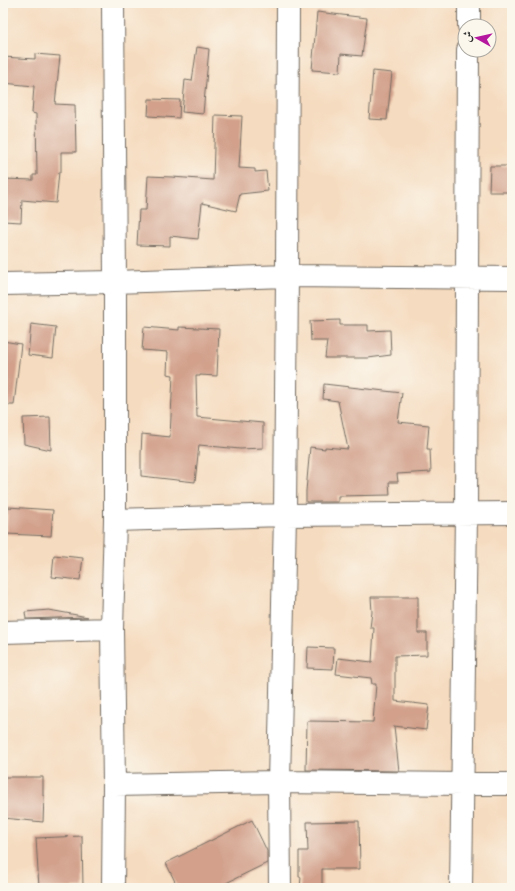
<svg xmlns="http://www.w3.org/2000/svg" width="515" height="891" font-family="Cardo,Amiri,serif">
	<rect width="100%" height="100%" fill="#fbf7ec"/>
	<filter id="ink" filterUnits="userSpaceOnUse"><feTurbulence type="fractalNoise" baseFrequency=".025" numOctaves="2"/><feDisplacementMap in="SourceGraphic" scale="8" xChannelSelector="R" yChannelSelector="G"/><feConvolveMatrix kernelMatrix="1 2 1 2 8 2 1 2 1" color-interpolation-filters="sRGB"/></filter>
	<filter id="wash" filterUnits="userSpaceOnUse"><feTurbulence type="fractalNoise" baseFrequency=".012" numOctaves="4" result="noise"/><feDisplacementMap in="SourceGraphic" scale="16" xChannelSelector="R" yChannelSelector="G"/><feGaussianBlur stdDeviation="0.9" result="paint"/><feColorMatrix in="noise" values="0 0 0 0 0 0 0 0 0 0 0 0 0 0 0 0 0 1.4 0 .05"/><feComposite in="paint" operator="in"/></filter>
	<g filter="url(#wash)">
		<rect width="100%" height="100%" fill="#f5dbbf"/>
		<g id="blocks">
			<!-- building -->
			<path fill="#d2a08b" d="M317,12L367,18L362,56L341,54L340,72L312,70Z
				M197,47L209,49L203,114L182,112L185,80L192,81Z
				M35,54L60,56L55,104L75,105L76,152H61V172H59L56,203L22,200L21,222L3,221V179L33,180V175H37L36,114L32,113L34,86L3,83V57L35,59Z
				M373,71L392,73L387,120L369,119Z
				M149,99L180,100L179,118L148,116Z
				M215,115L242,116L239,168L255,169V172L266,171L268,191L240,194L236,211L202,203L198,239L170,236V246L137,245L139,210H146L148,176L172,177L213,180Z
				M490,166H508V192H489Z
				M340,320V325H368V331L390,330L391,355L368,358H325L327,341H311L310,321Z
				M31,324L56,327L53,358L28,355Z
				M144,327L179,330V327L219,329L217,376L200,375V376H196L197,417L263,423V448L240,449L199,445L195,482L141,476V454L142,434L170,437L173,375L167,374L168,352L142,350Z
				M3,341L21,344L14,405H3Z
				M324,384L402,393L398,422L429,425L427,449H430L431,472L397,474L398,482H389L390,495L338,496V502H306V491L310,447L325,449V447L348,449L338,401L323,399Z
				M50,417L51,450L24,444L23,418Z
				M8,507L53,510L51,536L6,534Z
				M54,555L83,558L80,580L52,577Z
				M371,597H418V633H427V655L395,656V701L429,705L426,730L394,726L399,771L306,770L307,721L373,722L376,684H372L371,678L336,674L338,658L372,662L374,628H370L372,612Z
				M49,610L88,617L26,619L25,612Z
				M308,647L334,648L333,669L307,668Z
				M3,777H43V796H44L43,822L3,818Z
				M252,820L267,851V863L216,888H178L166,863Z
				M359,821L360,869H322V888H300L301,877H299V851H308L307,822Z
				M82,836L83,888H39L36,838Z"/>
		</g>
	</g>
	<g filter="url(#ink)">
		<use href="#blocks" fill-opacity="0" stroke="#72695f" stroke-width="1"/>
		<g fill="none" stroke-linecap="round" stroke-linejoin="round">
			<!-- minor casing -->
			<g stroke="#72695f" stroke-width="24">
				<path id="minor" d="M113,3L115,282V520L112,629L114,785L113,888
					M469,26V3
					M3,284L115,282L287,276L512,278
					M115,520L285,515L512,513
					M3,632L112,629
					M114,785L279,782L462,784H512
					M280,888L279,782L285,515L287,276L288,3
					M461,888L466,514L468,50"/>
			</g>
			<!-- minor -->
			<use href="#minor" stroke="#fff" stroke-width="22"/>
		</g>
	</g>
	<!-- margin -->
	<rect width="515" height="891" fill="none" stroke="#fbf7ec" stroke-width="16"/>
	<!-- north arrow -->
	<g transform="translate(477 38) rotate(278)"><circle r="19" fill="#fbf7ec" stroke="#a8a59f"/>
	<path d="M0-3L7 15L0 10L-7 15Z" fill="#b5179e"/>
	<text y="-6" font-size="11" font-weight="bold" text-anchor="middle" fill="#2b2b2b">ش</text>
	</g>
</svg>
